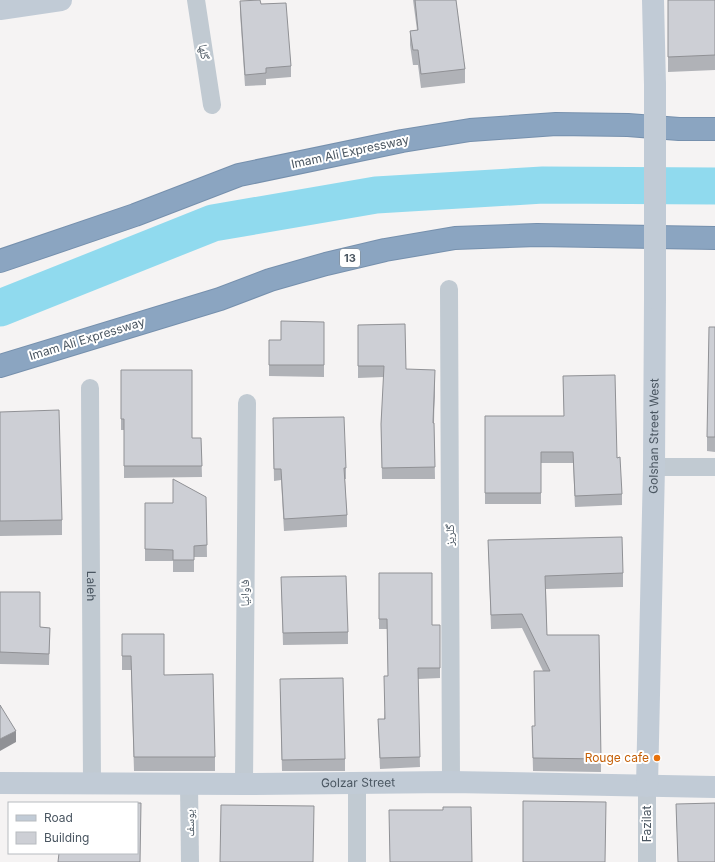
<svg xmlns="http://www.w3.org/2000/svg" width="715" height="862" font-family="Inter,'Noto Naskh Arabic',sans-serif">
	<rect width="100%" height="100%" fill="#f5f3f3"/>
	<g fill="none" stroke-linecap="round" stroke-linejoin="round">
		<!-- river -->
		<path stroke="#90daee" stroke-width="37" d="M0,308L213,223L376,195L543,185L715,186"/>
		<!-- highway casing -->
		<g stroke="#7690ad" stroke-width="24">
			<path id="highway" d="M0,261L135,215L239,175L402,141L470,130L556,124L628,125L679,129H715
				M0,366L220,299L270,280L326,264L385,250L455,238L537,235L715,238"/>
		</g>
		<!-- street -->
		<g stroke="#c1cad2" stroke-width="18">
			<path d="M196,0L212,105"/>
			<path d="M449,289L451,782"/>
			<path id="s1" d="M90,388L92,784"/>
			<path d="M654,467H715"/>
			<path d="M357,782V862"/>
			<path d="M189,784L190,862"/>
			<path d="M244,784L247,403"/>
			<path d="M647,862V786"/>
		</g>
		<!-- secondary -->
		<g stroke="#c1cbd6" stroke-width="22">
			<path d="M653,0L655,85"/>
			<path d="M0,9L61,0"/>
			<path id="s2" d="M0,783L244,784L451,782L715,787"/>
			<path id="s3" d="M647,786L654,467L655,298"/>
		</g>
		<!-- highway -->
		<use href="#highway" stroke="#8ba5c1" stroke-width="22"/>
		<!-- secondary-bridge -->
		<path stroke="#c1cbd6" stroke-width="22" d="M655,85V298"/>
	</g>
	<!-- wall -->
	<path fill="#b0b2b7" d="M413,0H456L465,69V83L421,88L418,65H413L410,45V31L417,30Z
		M668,0H715V70L668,72Z
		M240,1L261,4L291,66V77L266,79V85L245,86L240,13Z
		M324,322V377L269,376V340H281Z
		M358,325L406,369L435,381L434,423L435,479H382L381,424L384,377L358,378Z
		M715,327V452L707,451V437Z
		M121,370L192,438H201L202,477L124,478V430H121Z
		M563,376L617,458L622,494V505L575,507L573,463H541V504H485V416H564Z
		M0,412L62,520V535L0,536Z
		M273,429L346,468V479H345L347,515V527L284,531L281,480L274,481Z
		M206,497L207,557H194V572H173V561H145V503H173Z
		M488,540L623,573V587L546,589L547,635L601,759V772L533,771L532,726H535L543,671L522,628L491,629Z
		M379,573L432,625H440V678L418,679L420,767L380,769L378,719H384L388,676L387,629H379Z
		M281,577L348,632V644L283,645Z
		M0,592L40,627L50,628L49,665L0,664Z
		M122,634L164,675L215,757V771H134L131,670H122Z
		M280,691L345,759V771H282Z
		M676,804L715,862H678Z"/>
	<!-- shaded-wall -->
	<path fill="#909195" d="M435,370V381L433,435V423Z
		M16,731V742L0,751V739Z"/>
	<!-- building -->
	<path fill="#cdcfd5" stroke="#909195" d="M260,0L261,4L286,3L291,66L266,68V73L245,75L240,1Z
		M415,0H456L465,69L421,74L418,50H413L410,31L418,30Z
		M668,0H715V55L668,57Z
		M281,321L324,322V365H269V340H281Z
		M405,324L406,369L435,370L433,423H434L435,467L382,468L381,424L384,366H358V325Z
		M709,327H715V437H707Z
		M121,370H192V438H201L202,466H124V419H121Z
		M615,375L617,458L620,457L622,494L575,496L573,452H541V493H485V416H564L563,376Z
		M59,410L62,520L0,521V412Z
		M344,417L346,468H344L347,515L284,519L281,469H274L273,418Z
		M173,479L206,497L207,545L194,546V560H173V550L145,549V503H173Z
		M622,537L623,573L545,576L547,635H599L601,759L533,758L532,726H535L534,671H550L522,614L491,615L488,540Z
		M379,573H432V625H440V668H418L420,757L380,758L378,719H385L384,676H388L387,619H379Z
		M346,576L348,632L283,633L281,577Z
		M0,592H40V627L50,628L49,654L0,652Z
		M122,634H164V675L213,674L215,757H134L131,656H122Z
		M343,678L345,759L282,760L280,679Z
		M0,705L16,731L0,739Z
		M523,801L606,802L605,862H523Z
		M137,803H141L140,862H58L59,853H137Z
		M715,803V862H678L676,804Z
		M221,805L314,806L313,862H220Z
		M443,807H471L472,862H390L389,810H443Z"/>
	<!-- markers -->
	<circle fill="#e8710a" stroke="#fff" stroke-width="1.5" cx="657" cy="758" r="4"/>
	<g text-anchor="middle" stroke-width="4" stroke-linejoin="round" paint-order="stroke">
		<!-- shield labels -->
		<rect fill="#fff" stroke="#808990" stroke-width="1" x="340" y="249" width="20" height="18" rx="3"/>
		<g font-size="11" font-weight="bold" fill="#4a5661">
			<text x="350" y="262">13</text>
		</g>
		<!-- street labels -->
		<g font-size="12" fill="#4a5661" stroke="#fff">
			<text transform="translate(204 52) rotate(81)" y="4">گلها</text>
			<text transform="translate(350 152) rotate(-12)" y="4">Imam Ali Expressway</text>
			<text transform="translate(87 339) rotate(-17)" y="4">Imam Ali Expressway</text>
			<text dy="4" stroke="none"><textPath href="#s3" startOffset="350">Golshan Street West</textPath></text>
			<text transform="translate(450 535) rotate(-90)" y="4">گلریز</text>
			<text dy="4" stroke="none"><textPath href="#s1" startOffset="198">Laleh</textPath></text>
			<text transform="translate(245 593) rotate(-90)" y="4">فاوانیا</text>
			<text dy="4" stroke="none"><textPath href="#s2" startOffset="358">Golzar Street</textPath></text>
			<text transform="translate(190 823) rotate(-91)" y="4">یوسف</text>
			<text transform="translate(647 824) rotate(-90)" y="4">Fazilat</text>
		</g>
		<!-- food labels -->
		<g font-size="12" fill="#c56008" stroke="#fff" text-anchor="end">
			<text x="649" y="762">Rouge cafe</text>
		</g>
	</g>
	<!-- legend -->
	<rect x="8" y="802" width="130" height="52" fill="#ffffff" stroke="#b7bbc0"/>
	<rect x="16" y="815" width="20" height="6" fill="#c1cbd6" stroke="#b7bbc0"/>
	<text x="44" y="822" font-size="12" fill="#4a5661">Road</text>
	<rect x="16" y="832" width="20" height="12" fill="#cdcfd5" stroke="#b7bbc0"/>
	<text x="44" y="842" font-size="12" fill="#4a5661">Building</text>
</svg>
